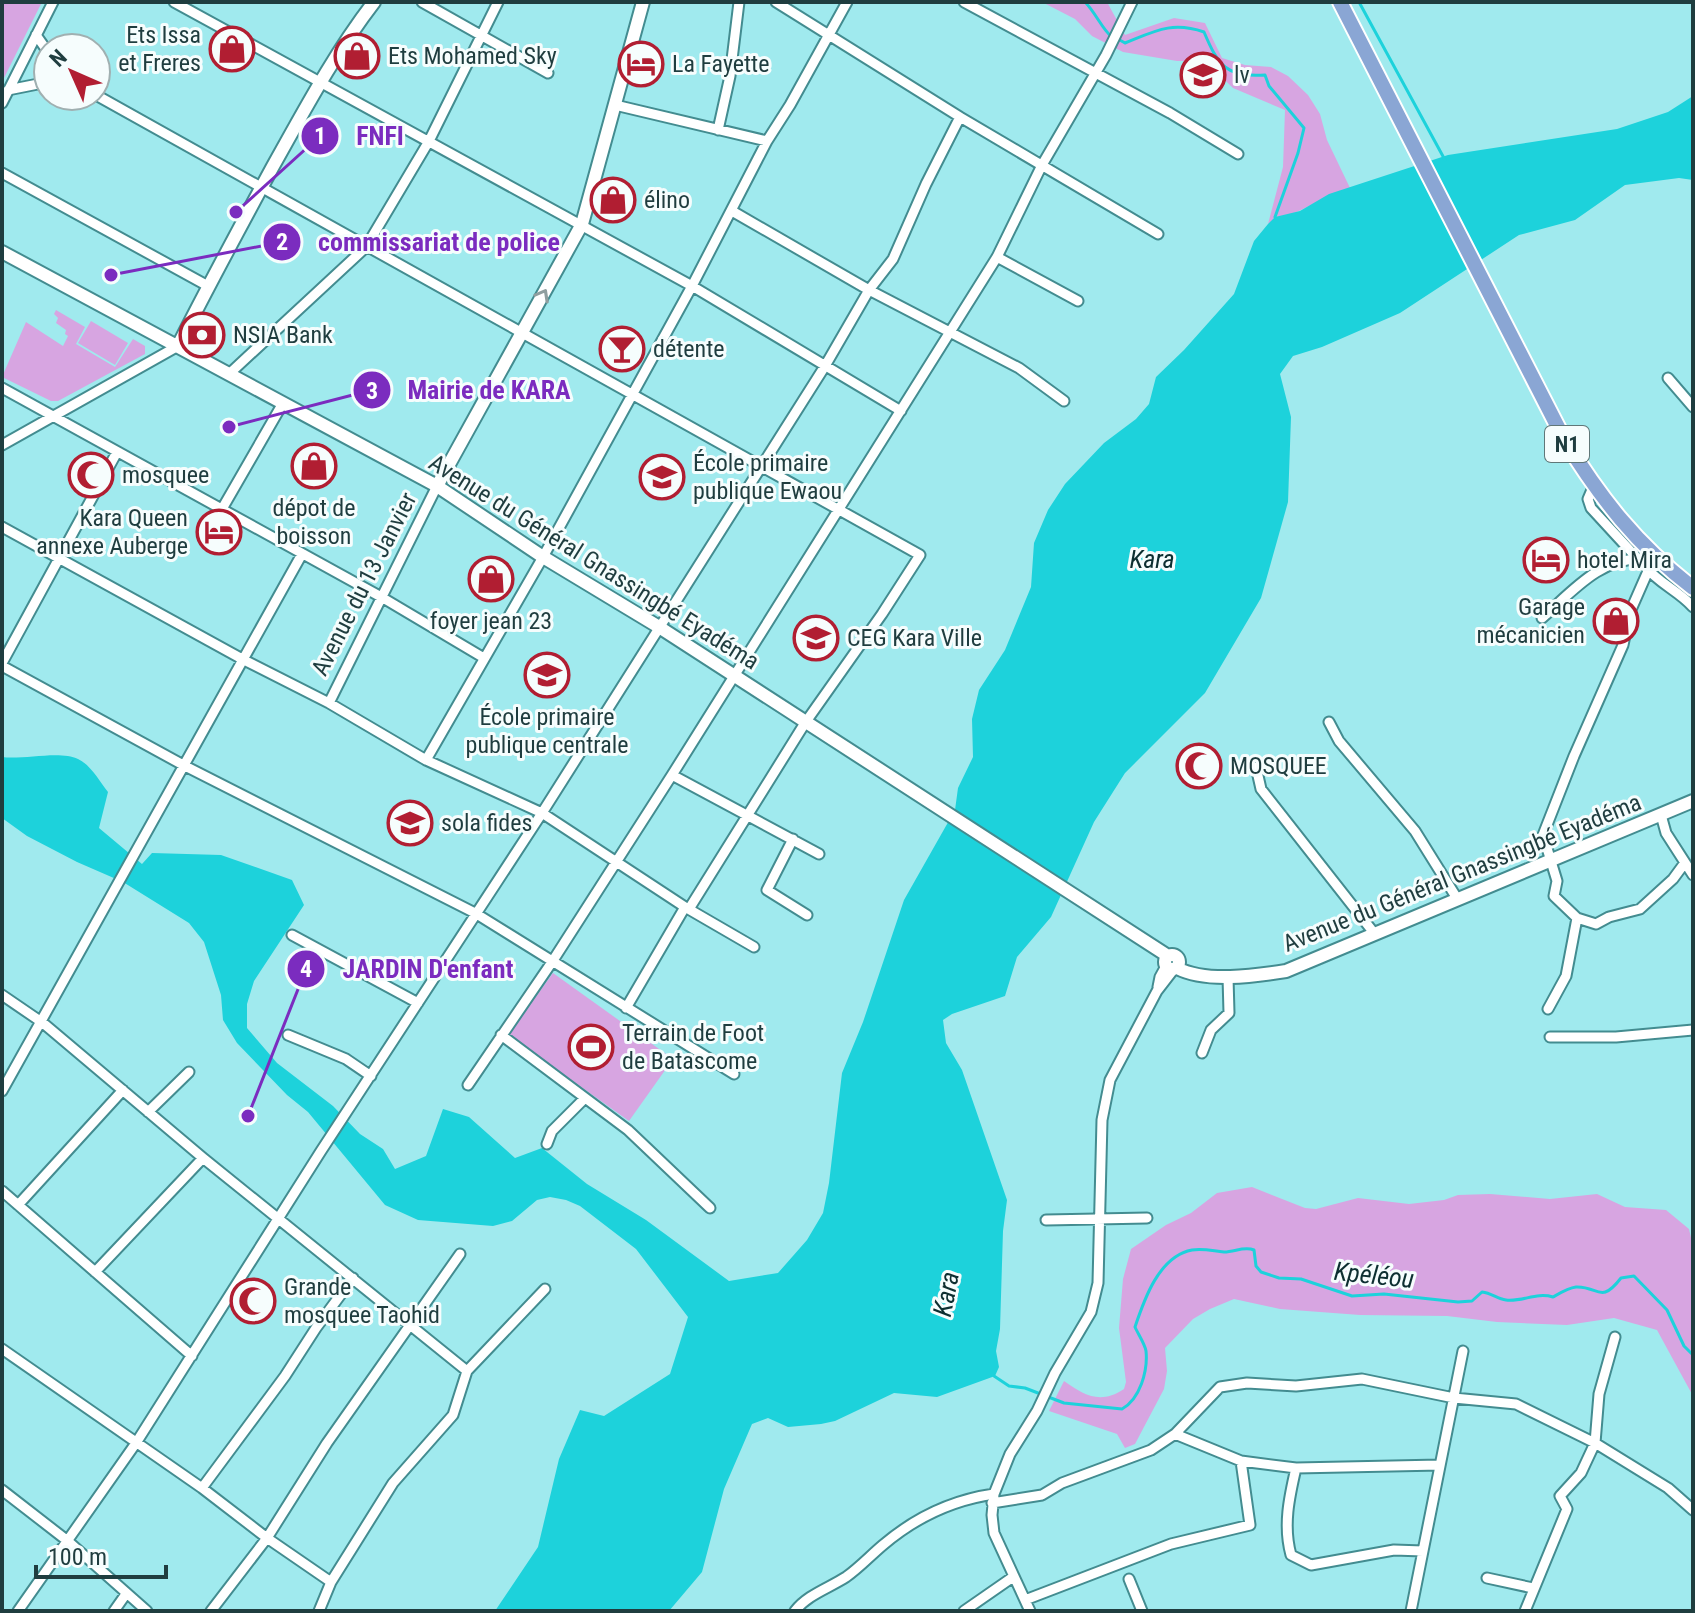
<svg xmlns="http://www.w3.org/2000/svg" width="1695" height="1613" font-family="'Roboto Condensed',sans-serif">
	<rect width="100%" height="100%" fill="#a0eaee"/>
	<!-- green -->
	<path fill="#d7a5e1" d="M2,2H42L2,82Z
		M1042,2H1107L1125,35L1174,18L1205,23L1222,58L1245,65L1271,67L1288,76L1308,95L1320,114L1327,140L1350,188C1332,193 1319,201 1303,209C1291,216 1278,214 1268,224L1283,167L1285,110L1233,88L1205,61H1177L1123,52L1092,36L1075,19Z
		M56,310L85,327L76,344L115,367L133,339L145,346V354L58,401H51L2,377L26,322L63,346L68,336L65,334L66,330L56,323L58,318L54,314Z
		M91,321L128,343L115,365L78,343Z
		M553,973L673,1059L629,1121L508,1035Z
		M1252,1187L1305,1208L1316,1209L1358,1198L1409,1204L1444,1200L1458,1195L1490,1194L1550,1199L1597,1194L1625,1207L1666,1210L1689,1229L1693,1247V1396L1657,1330L1614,1318L1567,1325L1497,1322L1447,1316L1360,1315L1280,1309L1234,1299L1210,1309L1193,1319L1165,1348L1167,1371L1164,1389L1135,1444L1125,1448L1117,1434L1049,1411L1064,1381C1084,1395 1100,1405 1124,1389L1126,1382L1119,1328L1123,1279L1131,1249L1166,1225L1191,1213L1217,1193Z"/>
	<!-- water -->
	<path fill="#1dd2db" d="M1693,96V180L1679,178L1625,185L1575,220L1519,235L1400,313L1322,347L1293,356L1280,374L1291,417L1288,502L1261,598L1205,693L1125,773L1094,822L1051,917L1017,957L1005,996L952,1014L943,1020L946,1043L962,1070L1007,1200L1003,1231L1000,1329L996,1351L999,1367L995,1376L937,1397L894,1393L835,1421L821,1424L788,1427L768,1418L752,1424L724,1489L702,1572L669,1611H495L538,1547L559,1459L580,1410L604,1416L670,1374L688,1317L636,1249L580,1206L566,1200L550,1197L537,1200L512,1221L493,1226L418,1220L385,1205L308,1112L287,1095L237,1043L223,1020L221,995L204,942L189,923L123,882L77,862L27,836L2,818V757C23,760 60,750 78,759C91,765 100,782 108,792L99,828L142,864L152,853L221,855L292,880L304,905L254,981L247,1004V1028L277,1063L333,1106L360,1134L383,1149L395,1169L426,1156L443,1109L469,1117L515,1158L542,1148L587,1184L646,1220L729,1281L778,1273L807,1240L823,1213L829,1183L842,1073L863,1022L904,900L955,810L958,788L973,757L972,719L979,690L1005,650L1031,587L1034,543L1048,510L1065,484L1104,443L1136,419L1149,404L1156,377L1184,350L1234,294L1254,241L1268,224L1275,217L1300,211L1329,194L1448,155L1617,129L1668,112Z"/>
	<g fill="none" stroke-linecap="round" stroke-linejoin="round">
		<!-- stream -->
		<path stroke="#1dd2db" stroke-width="3" d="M1085,2C1095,12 1103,30 1111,36
			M1359,2L1445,160
			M1118,39L1125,43C1155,31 1172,21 1204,32C1218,65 1226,78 1265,75L1269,86L1304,128L1298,153L1275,217
			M994,1376L1009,1386L1025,1388L1064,1403L1122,1409C1140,1399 1148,1371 1146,1351C1145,1344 1138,1334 1135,1327C1144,1300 1159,1256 1192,1250C1203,1248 1213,1251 1224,1252C1235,1252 1244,1246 1254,1250L1256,1266L1261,1272L1279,1278L1301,1279L1352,1296L1384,1294L1458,1302L1472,1301L1482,1292C1492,1293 1497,1299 1506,1300C1523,1302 1536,1292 1553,1297C1560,1293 1568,1288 1576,1287C1599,1286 1600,1305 1621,1278L1634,1276L1667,1310L1684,1346L1693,1355"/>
		<!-- minor casing -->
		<g stroke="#438c90" stroke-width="13">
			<path id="minor" d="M174,2L692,286L901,411
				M422,2L548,73
				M776,2L960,117L1158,234
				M964,2L1170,113L1238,154
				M36,35L48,52
				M8,90L48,82
				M96,95L920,555L882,614L805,723
				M2,103L53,2
				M615,105L767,141
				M718,130L730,76L739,2
				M2,173L208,286
				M732,211L869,290L1019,368L1064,401
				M997,257L1078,301
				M229,374L366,247L429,141L498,2
				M1668,378L1693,407
				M2,388L383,598L484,658
				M2,445L178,346
				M1594,485L1588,499L1591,508L1637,558
				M222,509L283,403
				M2,527L244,660L329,703L426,760L542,813L685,907L754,947
				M1645,566C1658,583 1679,591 1693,607
				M1542,618C1571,593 1600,557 1642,559
				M2,663L117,452
				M2,666L185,766L475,913L734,1074
				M329,703L437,486
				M1329,722L1339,741L1415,831L1458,900
				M426,760L543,557L692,286L767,141L790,105L847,2
				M1256,767L1261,789L1374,933
				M672,775L819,854
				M1661,815L1666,833L1693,875
				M793,839L767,890L807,915
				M689,909L805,723
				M1577,918L1596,924L1609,917L1640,909L1673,879L1684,864
				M292,935L418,1003
				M1158,987L1160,977L1166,966
				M2,995L43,1023L203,1158L467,1371
				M626,1008L685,907
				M1548,1009L1566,976L1577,918L1554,896L1557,881L1543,835L1574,756L1623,645L1630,612L1648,571
				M288,1035L346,1059L371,1076
				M501,1035L628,1130L710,1208
				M1550,1037H1616L1693,1030
				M1202,1053L1211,1030L1229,1013L1228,977
				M468,1085L552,962L672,775L997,257L1042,165L1106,55L1132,2
				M2,1091L302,554
				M148,1112L189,1072
				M547,1144L552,1131L585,1098
				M2,1191L192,1356
				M18,1205L123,1090
				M1046,1220L1147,1218
				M95,1272L203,1158
				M2,1349L202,1488L267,1538L331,1582
				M1175,1434L1241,1461L1296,1468L1440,1465
				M1296,1468C1289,1498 1283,1526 1291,1555L1311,1565L1394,1550L1423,1551
				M202,1488L285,1376L316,1328L353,1278
				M2,1490L69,1542L147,1611
				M992,1503L1042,1495L1062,1483L1151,1450L1175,1434L1220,1387L1247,1383L1296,1386L1362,1379L1454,1398L1516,1404L1595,1443L1668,1488L1693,1510
				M1487,1578L1533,1588
				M1129,1579L1142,1611
				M1025,1600L1171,1544L1250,1525L1241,1461
				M18,1611L136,1443L321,1151L542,813L825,366L869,290L893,259L926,184L960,117
				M114,1611L126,1594
				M211,1611L267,1538L327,1443L460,1254
				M319,1611L331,1582L393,1483L453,1415L467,1371L545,1289
				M795,1611C807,1595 829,1588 846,1577C859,1568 871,1555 883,1545C916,1517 952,1500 994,1494
				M964,1611L1013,1577
				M1030,1611L994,1533L992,1515L994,1494L1010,1454L1037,1411L1055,1373L1091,1312L1098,1283L1102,1120L1110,1080L1157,991L1174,969
				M1411,1611L1463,1351
				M1525,1611L1567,1509L1560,1496L1581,1473L1595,1443L1599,1394L1615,1337"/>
		</g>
		<!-- secondary casing -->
		<g stroke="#438c90" stroke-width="16">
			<path id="secondary" d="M2,252L437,486L543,557L659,627L1168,956
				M178,346C208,286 240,227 272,168C304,111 334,54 374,2
				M437,486L582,224L643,2
				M1165 962a7 7 0 1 1 14 0a7 7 0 1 1-14 0Z
				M1177,968C1206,983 1254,976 1286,971L1693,801"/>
		</g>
		<!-- trunk casing -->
		<g stroke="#fff" stroke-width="18">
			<path id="trunk" d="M1340,2L1564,439C1601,499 1637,545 1693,588"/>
		</g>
		<!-- minor -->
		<use href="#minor" stroke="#fff" stroke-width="9"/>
		<!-- secondary -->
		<use href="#secondary" stroke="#fff" stroke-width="12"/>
		<!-- trunk -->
		<use href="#trunk" stroke="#8aa6d4" stroke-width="14"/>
	</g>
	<!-- one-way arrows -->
	<defs><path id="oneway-chevron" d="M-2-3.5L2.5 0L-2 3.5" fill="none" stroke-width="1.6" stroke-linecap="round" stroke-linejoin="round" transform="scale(2)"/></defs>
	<use stroke="#8f9e9f" href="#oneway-chevron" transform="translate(543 295) rotate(-61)"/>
	<!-- icons -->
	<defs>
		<g id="shop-ring" transform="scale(2.3)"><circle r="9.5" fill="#f6fdfd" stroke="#b11e32" stroke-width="1.5"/><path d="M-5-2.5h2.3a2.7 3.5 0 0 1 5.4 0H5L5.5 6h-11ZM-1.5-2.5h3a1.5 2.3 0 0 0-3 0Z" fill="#b11e32"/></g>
		<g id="hotel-ring" transform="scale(2.3)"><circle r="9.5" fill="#f6fdfd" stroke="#b11e32" stroke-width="1.5"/><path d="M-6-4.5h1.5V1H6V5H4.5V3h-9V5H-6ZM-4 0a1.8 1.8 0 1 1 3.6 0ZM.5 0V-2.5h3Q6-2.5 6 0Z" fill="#b11e32"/></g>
		<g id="school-ring" transform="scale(2.3)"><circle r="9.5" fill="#f6fdfd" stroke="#b11e32" stroke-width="1.5"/><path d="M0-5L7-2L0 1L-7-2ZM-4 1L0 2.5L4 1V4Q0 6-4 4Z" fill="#b11e32"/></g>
		<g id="bank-ring" transform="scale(2.3)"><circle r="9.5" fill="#f6fdfd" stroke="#b11e32" stroke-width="1.5"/><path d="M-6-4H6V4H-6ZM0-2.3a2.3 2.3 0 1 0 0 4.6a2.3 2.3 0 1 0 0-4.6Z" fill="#b11e32"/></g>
		<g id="bar-ring" transform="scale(2.3)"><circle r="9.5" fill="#f6fdfd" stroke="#b11e32" stroke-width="1.5"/><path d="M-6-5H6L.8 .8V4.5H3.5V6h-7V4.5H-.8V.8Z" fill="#b11e32"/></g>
		<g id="mosque-ring" transform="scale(2.3)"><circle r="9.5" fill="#f6fdfd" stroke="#b11e32" stroke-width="1.5"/><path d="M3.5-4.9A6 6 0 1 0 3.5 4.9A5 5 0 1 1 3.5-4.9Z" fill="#b11e32"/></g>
		<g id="stadium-ring" transform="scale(2.3)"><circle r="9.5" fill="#f6fdfd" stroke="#b11e32" stroke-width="1.5"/><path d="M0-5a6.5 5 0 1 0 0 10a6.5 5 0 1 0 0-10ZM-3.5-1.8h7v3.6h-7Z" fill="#b11e32"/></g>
	</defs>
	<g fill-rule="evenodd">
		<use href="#shop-ring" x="232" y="49"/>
		<use href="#shop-ring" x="357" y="56"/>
		<use href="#hotel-ring" x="641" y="64"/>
		<use href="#school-ring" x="1203" y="75"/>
		<use href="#shop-ring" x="613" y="200"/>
		<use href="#bank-ring" x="202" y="335"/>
		<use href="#bar-ring" x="622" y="349"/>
		<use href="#shop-ring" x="314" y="466"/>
		<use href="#mosque-ring" x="91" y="475"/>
		<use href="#school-ring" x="662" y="477"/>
		<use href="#hotel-ring" x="219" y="532"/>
		<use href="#hotel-ring" x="1546" y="560"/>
		<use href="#shop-ring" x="491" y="579"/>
		<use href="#shop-ring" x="1616" y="621"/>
		<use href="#school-ring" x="816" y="638"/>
		<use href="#school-ring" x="547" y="675"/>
		<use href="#mosque-ring" x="1199" y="766"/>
		<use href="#school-ring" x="410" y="823"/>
		<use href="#stadium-ring" x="591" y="1047"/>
		<use href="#mosque-ring" x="253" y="1301"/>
	</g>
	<g text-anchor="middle" stroke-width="6" stroke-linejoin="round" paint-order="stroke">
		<!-- shield labels -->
		<rect fill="#f6fdfd" stroke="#607778" stroke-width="2" x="1545" y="426" width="44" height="36" rx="6"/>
		<g font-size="22" font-weight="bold" fill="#1f3d3f">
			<text x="1567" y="452">N1</text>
		</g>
		<!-- poi labels -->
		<g font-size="24" fill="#1f3d3f" stroke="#f6fdfd" text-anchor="start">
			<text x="201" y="43" text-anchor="end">Ets Issa<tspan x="201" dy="28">et Freres</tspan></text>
			<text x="388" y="64">Ets Mohamed Sky</text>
			<text x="672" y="72">La Fayette</text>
			<text x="1234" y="83">lv</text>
			<text x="644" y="208">élino</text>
			<text x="233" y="343">NSIA Bank</text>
			<text x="653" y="357">détente</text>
			<text x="693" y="471">École primaire<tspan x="693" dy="28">publique Ewaou</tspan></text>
			<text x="122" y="483">mosquee</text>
			<text x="314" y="516" text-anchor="middle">dépot de<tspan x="314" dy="28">boisson</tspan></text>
			<text x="188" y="526" text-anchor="end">Kara Queen<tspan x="188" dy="28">annexe Auberge</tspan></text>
			<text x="1577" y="568">hotel Mira</text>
			<text x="1585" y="615" text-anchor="end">Garage<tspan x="1585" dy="28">mécanicien</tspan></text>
			<text x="491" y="629" text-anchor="middle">foyer jean 23</text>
			<text x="847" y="646">CEG Kara Ville</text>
			<text x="547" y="725" text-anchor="middle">École primaire<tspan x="547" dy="28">publique centrale</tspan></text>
			<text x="1230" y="774">MOSQUEE</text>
			<text x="441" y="831">sola fides</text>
			<text x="622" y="1041">Terrain de Foot<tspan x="622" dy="28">de Batascome</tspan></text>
			<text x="284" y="1295">Grande<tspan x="284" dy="28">mosquee Taohid</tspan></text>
		</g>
		<!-- street labels -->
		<g font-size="24" fill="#1f3d3f" stroke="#f6fdfd">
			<text transform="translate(594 562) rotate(32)" y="8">Avenue du Général Gnassingbé Eyadéma</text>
			<text transform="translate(364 584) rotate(-63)" y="8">Avenue du 13 Janvier</text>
			<text transform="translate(1462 873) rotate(-22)" y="8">Avenue du Général Gnassingbé Eyadéma</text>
		</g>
		<!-- water labels -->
		<g font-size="26" font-style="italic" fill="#0d2f31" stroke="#f6fdfd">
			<text x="1152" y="568">Kara</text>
			<text transform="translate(1374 1275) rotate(6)" y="9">Kpéléou</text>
			<text transform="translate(946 1294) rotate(-79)" y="9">Kara</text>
		</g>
	</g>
	<!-- callouts -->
	<path fill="none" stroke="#7b2cbf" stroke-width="3" d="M236 212L320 136M111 275L282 242M229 427L372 390M248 1116L306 969"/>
	<g fill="#7b2cbf" stroke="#f6fdfd" stroke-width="3">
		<circle cx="236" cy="212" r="8"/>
		<circle cx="111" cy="275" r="8"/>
		<circle cx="229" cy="427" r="8"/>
		<circle cx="248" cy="1116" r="8"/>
		<circle cx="320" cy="136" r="20"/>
		<circle cx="282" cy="242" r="20"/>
		<circle cx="372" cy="390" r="20"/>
		<circle cx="306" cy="969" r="20"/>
	</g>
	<g font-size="24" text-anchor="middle" font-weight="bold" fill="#fff">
		<text x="320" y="144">1</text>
		<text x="282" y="250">2</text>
		<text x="372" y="399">3</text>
		<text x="306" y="977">4</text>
	</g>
	<g font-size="26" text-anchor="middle" font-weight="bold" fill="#7b2cbf" stroke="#f6fdfd" stroke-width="6" stroke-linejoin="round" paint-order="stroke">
		<text x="380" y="145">FNFI</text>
		<text x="439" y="251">commissariat de police</text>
		<text x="489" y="399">Mairie de KARA</text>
		<text x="428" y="978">JARDIN D'enfant</text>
	</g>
	<!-- border -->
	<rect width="1695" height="1613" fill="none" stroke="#1f3d3f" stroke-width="8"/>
	<!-- north arrow -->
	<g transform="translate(72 72) rotate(315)"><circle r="38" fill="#f6fdfd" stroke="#a0b0b1" stroke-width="2"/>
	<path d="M0-6L14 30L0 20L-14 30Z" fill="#b11e32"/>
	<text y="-12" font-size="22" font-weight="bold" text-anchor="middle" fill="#1f3d3f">N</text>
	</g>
	<!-- scale -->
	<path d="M36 1565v12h130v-12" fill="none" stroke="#1f3d3f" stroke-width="4"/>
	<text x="48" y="1565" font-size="24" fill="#1f3d3f" stroke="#f6fdfd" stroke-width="6" paint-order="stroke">100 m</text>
</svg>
